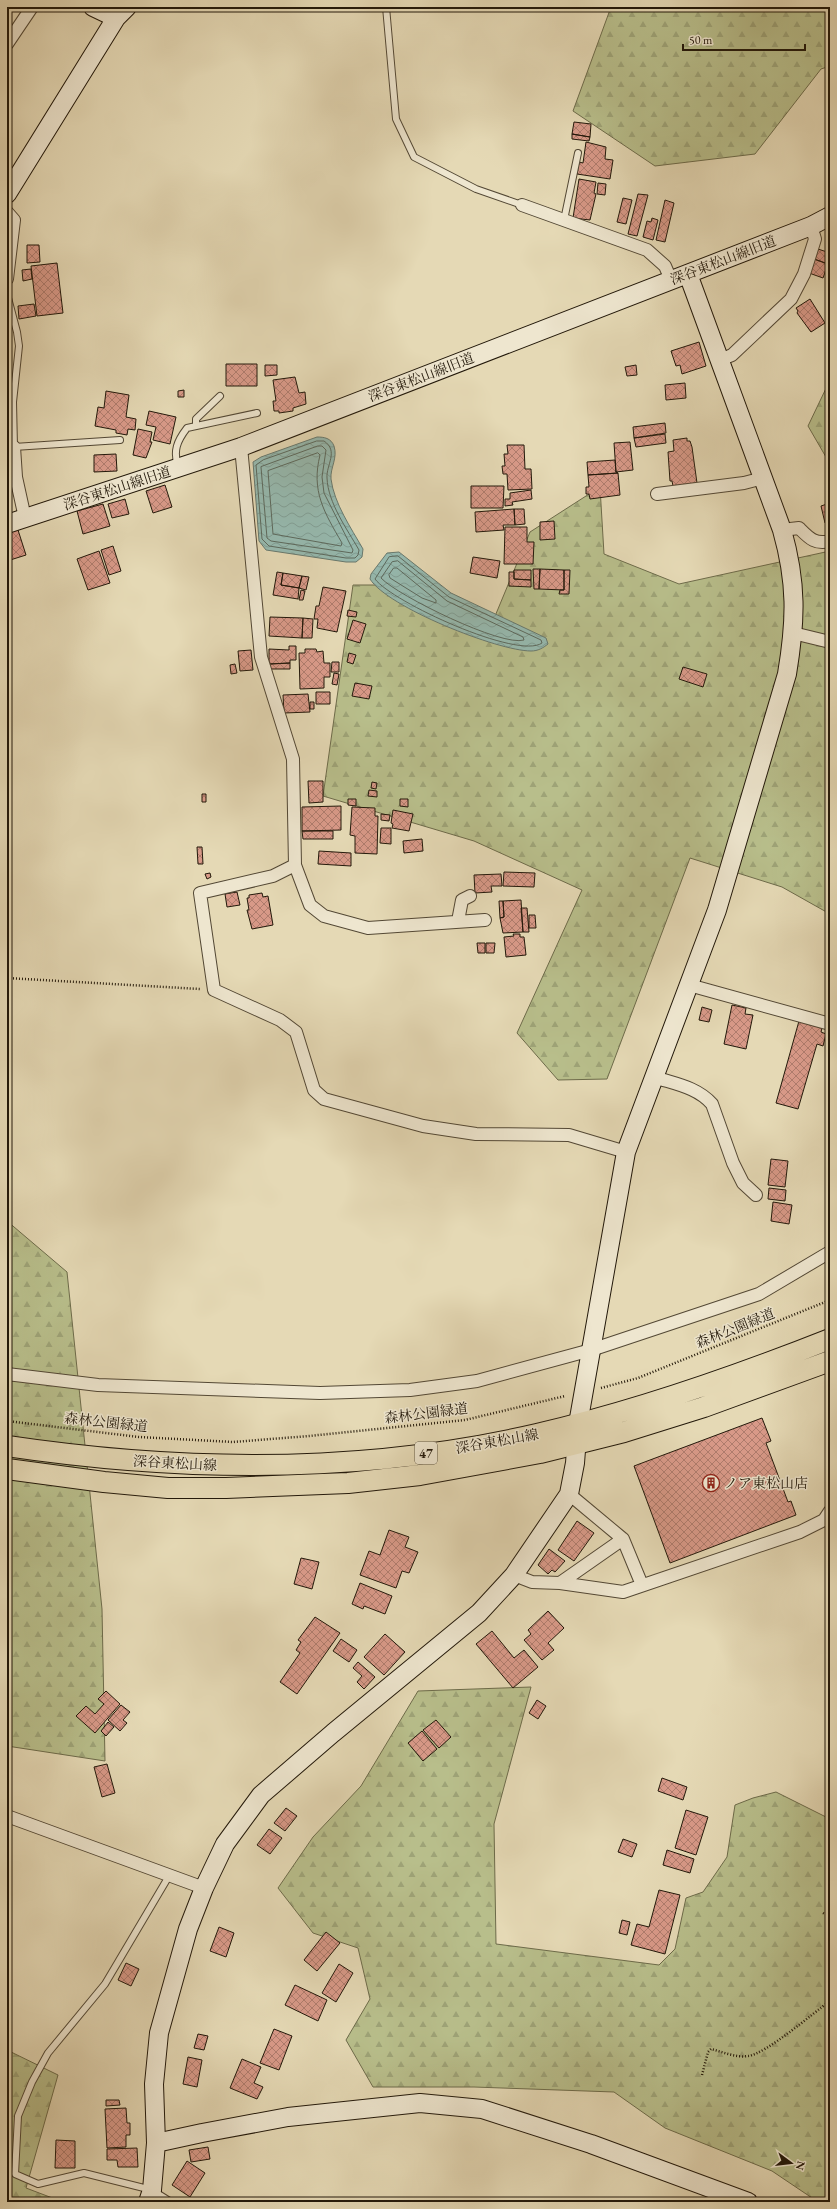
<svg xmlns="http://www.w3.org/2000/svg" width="837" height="2209" font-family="'EB Garamond','Noto Serif JP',serif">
	<defs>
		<pattern id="forest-firs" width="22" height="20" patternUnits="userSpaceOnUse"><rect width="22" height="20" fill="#b8be8b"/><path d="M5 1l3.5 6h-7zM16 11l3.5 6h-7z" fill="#9ea377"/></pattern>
		<pattern id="water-waves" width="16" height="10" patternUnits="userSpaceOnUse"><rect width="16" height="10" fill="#96bab0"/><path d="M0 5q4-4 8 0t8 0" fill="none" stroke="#819f96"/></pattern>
		<pattern id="building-cross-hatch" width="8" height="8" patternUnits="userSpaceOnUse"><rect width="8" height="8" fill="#d89988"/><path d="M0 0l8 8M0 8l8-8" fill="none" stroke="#af7c6d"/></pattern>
	</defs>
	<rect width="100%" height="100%" fill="#e5d9b5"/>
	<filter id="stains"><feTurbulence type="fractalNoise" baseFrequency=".005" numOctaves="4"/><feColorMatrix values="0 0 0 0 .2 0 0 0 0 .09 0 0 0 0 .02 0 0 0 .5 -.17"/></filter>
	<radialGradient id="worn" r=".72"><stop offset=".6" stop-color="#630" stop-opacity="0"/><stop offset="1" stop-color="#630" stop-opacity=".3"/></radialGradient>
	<!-- forest -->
	<path fill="url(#forest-firs)" stroke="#6d6b4a" d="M611,7H830V66L821,69L755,154L655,166L573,111Z
		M830,380V464L808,426Z
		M600,487L604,554L679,584L830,551V914L782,887L690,858L607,1079L558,1080L517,1033L582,890L474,841L323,796L353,585H409L488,633L530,532Z
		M7,1221L67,1272L102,1609L105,1761L7,1746Z
		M531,1687L494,1824L496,1944L659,1965L675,1949L686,1898L703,1892L727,1857L735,1805L753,1798L776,1792L830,1819V2202H818L772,2171L665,2128L614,2092L474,2087H373L346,2040L370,1999L358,1948L313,1933L278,1888L313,1837L361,1786L418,1691Z
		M7,2050L58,2075L26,2188L63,2202H7Z"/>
	<!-- water -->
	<path fill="url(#water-waves)" stroke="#68796e" d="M317,437C324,437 331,438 334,446C338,458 330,468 331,479C334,503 351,528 363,549L362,557L356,562H346L266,550L259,541L253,462L261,457Z
		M399,552L451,593L546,638L548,644C543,648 538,651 531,651C498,651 387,607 370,579L371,574L387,553Z"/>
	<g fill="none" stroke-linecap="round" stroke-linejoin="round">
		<!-- shore -->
		<path stroke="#5c695d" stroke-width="1" d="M317,441H324C339,451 326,465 327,478C328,503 347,529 359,550L358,555L355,558H346L269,546L262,539L256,465L263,460Z
			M318,446H322L326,450L322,477L324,493L353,550L352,553L271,541L267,538L261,467Z
			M318,453L320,455C311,491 324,512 342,543L341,546L273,534L268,471Z
			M398,556L449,597L541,640L542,643C518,660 392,602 375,579L389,557Z
			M398,561L447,601L523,637L524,640C502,647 398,596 381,578L392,562Z
			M394,568H397L436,600V603L422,598L390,578L389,575Z"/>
	</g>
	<!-- building -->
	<path fill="url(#building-cross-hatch)" stroke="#22180a" d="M574,122L591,124L590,137L572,134Z
		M572,134L590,137L589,141L572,139Z
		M586,142L606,147L605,159L613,160L610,179L577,174L579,162L583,163Z
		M579,179L596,182L594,193L596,194L590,220L573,218Z
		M598,183L606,184L605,195L597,194Z
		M638,194L648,195L637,236L628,234Z
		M623,198L632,200L626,224L617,222Z
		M665,200L674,203L665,242L656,240Z
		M652,218L658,220L653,240L643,237L647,221L651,222Z
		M27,245H39L40,262L27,263Z
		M818,249L830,253L828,264L814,259Z
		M814,259L828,264L823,278L809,273Z
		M57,263L63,313L37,316L31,266Z
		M31,269L32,279L23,281L22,270Z
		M810,299L825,323L811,332L797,313L798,311L796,308Z
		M34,304L36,316L19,319L18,306Z
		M699,342L706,366L682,374L680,365L676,366L671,351Z
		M226,364H257V386H226Z
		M265,365H277V375L265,376Z
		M636,365L637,375L627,376L625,367Z
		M295,377L299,393L305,392L306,404L293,408V411L279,413V411H274L273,401H276L273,380Z
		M685,383L686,398L666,400L665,385Z
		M184,390V397H178V391Z
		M106,391L129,395L126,417L136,419L135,430L128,429L127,435L116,433V430L95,426L98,407L104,408Z
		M149,411L176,417L170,444L153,440L156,427L146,425Z
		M665,423L666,433L634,438L633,427Z
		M138,429L152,432L150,442H152L146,458L133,455Z
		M665,434L666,443L636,447L634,438Z
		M687,438V441H690L692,447L697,483L673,486L672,481H670L668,452L674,451L673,440Z
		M630,442L633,470L616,472L614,443Z
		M507,445H524L525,469H531L532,489L508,490L507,474H503L502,466H505L504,454H508Z
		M116,454L117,471L94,472V455Z
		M615,460L616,472L618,473L588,475L587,462Z
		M618,473L620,495L590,499L589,494H586V487H589L588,475Z
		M165,485L172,507L153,513L146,491Z
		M471,486H504L503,508H471Z
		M531,490L532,499L512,502L513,505L505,506V499H510V493Z
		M125,499L129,514L112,518L108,504Z
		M830,503V522L825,523L821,506Z
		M103,504L110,526L83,534L77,511Z
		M514,509L515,525H503L504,530L476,532L475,512Z
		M514,509H524L525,524L515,525Z
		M554,521L555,539L540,540V522Z
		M505,527H527V542H534L533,564H504Z
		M18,530L26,555L7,561V533Z
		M113,546L121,571L109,575L101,550Z
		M99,551L110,583L88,590L77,559Z
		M473,557L500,561L497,578L470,573Z
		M533,569H540L539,589H534Z
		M540,569L564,570V590L539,589Z
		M514,570H531V580L514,579Z
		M564,570H570L569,594H559L560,590H564Z
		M277,572L283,573L281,585L299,588L298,599L273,595Z
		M509,572H514V579L531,580V587L509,586Z
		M283,573L302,576L299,588L281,585Z
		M302,576L309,577L306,590L299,588Z
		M323,587L346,591L337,632L317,628L318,619H314L316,606H319Z
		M301,590L305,591L303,600H299Z
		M348,610L357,612L356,617L347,616Z
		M270,617L303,618L302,638L269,636Z
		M303,618L313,619L312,638H302Z
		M353,620L366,624L360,643L347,639Z
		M289,646H296V660H290V663L269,664V649L289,650Z
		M305,649H316L317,652L323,651L324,663H330V677H324V688L300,689L299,653H305Z
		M251,650L253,670L240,671L238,651Z
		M349,653L356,655L353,664L347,662Z
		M332,662H339V672H331Z
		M290,663V669H269V664Z
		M235,664L237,673L231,674L230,665Z
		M683,667L707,674L703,687L679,679Z
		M334,673L339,674L337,685L332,684Z
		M355,683L372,686L369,699L352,696Z
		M316,692H330V704H316Z
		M308,694L310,712L284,713L283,695Z
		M310,702H314V709H310Z
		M308,781H323V802L309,803Z
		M372,782L377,783L376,789L371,788Z
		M369,790L377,791V797L368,796Z
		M202,794H206V802H202Z
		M348,799H356V806L348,805Z
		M400,799H408V807L400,806Z
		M341,806V830L302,831V807Z
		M352,807L375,808V816H378L377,854L355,853V836L350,835Z
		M393,810L413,814L409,831L392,828L393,824L391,823Z
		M381,814L390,815L389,821L381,820Z
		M381,828H391V844L380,843Z
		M302,831H333V839H303Z
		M422,839L423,851L404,853L403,841Z
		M197,847H202L203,864H198Z
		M319,851L351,853V866L318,864Z
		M504,872L535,873L534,887L503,886Z
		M210,873L211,877L207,879L205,874Z
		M501,874L502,886H491L492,892L475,893L474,875Z
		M237,892L240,905L227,907L225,894Z
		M262,893L263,897L268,896L273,925L252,929L247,910H249L247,898H249V895Z
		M521,900L523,932L503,933L500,918L504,917L503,901Z
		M499,901H503L504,917L500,918Z
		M521,908H527L529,932H523Z
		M529,915H535L536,928H529Z
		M513,934H520V937H524L526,955L506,957L504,937L514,936Z
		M477,943H485V953H478Z
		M486,943H495L494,953H486Z
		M732,1005L746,1008L745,1014L753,1015L746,1049L724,1044Z
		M702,1007L712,1010L709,1022L699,1020Z
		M799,1021L822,1028L821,1032L826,1034L823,1046L817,1044L798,1109L776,1103Z
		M771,1159L788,1161L785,1187L768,1185Z
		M769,1188L786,1190L785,1201L768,1199Z
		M773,1202L792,1205L789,1224L771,1221Z
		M762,1418L771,1441L766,1443L788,1502L791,1501L796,1515L670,1563L634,1466Z
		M577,1521L594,1533L574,1561L558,1550Z
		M389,1530L409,1537L405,1547L418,1552L409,1573L402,1571L396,1588L360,1575L369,1551L380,1555Z
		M549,1549L565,1561L555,1572L552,1570L548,1574L538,1565Z
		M301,1558L319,1562L312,1589L294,1584Z
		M360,1583L392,1596L385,1614L364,1606L363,1609L352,1604Z
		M548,1611L564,1628L548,1643L554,1650L542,1660L524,1640L531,1634L528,1630Z
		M315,1617L340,1633L297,1694L280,1682L300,1653L296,1650L301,1642L298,1640Z
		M492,1631L514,1658L524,1650L538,1667L513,1688L476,1644Z
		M385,1634L405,1652L384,1675L364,1657Z
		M341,1639L357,1650L349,1662L333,1651Z
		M358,1662L375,1677L364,1689L357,1682L362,1676L353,1668Z
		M106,1691L120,1704L95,1733L76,1716L86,1706L95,1714L104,1704L98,1699Z
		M537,1700L546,1706L538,1719L529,1713Z
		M121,1705L130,1712L123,1720L127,1723L120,1731L108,1720Z
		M436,1720L451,1737L439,1748L423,1730Z
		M108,1722L114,1727L106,1736L101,1731Z
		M422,1731L437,1749L423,1761L408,1743Z
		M107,1764L115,1793L102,1797L94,1767Z
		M662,1778L687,1787L683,1800L658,1791Z
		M286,1808L297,1816L285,1831L274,1823Z
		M686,1810L708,1817L696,1855L675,1848Z
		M269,1829L282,1838L270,1854L257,1845Z
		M623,1839L637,1844L632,1857L618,1852Z
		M667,1850L694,1859L690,1873L663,1865Z
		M659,1890L680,1895L665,1954L631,1945L637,1924L649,1927Z
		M622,1920L630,1922L627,1935L619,1933Z
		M219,1927L234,1933L226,1957L210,1951Z
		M326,1932L340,1943L317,1971L304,1960Z
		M126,1963L139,1969L131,1986L118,1980Z
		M339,1964L353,1973L336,2002L322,1993Z
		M295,1985L327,2000L318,2021L285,2005Z
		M274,2029L292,2036L279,2070L260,2063Z
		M198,2034L208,2036L204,2050L194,2048Z
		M188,2057L202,2060L197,2087L183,2084Z
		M242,2059L261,2067L254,2083L263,2087L257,2099L230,2088Z
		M106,2100H119L120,2105L106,2106Z
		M126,2108L127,2123H130V2135H126V2147L107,2148L105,2109Z
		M56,2140L75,2141V2168H55Z
		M208,2147L210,2159L191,2162L189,2150Z
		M137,2148L138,2167H118L117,2160H107V2149Z
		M187,2161L205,2173L190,2197L172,2185Z"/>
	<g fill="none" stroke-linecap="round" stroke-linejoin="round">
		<!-- lane casing -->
		<g stroke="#534835" stroke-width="8">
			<path id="lane" d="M386,7L396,119L414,157L476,189L522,205
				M564,220L578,153
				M7,294L17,332L19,346L13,402L14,447L120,440
				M196,426V419L220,396
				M178,466C173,451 177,441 187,428L257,413
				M169,1876L105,1984L48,2053L32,2082L18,2116L15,2174L38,2184L84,2173L152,2190L171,2202"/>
		</g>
		<!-- street casing -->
		<g stroke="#534835" stroke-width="14">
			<path id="street" d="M7,44L32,7
				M522,205L647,250L665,266L671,280
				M7,212L14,220L7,279
				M720,360L732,355L791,299L804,274L815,239L811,226
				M14,447L16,477L25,518
				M241,447L261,657L293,759L295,865L310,905L324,916L368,928L485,920
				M657,494L744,483L763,478
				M782,530L799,528C809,538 815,545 830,541
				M793,633L830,642
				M295,865L273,876L200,893L214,990L280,1020L296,1032L314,1090L324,1099L423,1126L476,1134L569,1135L626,1152
				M458,921L462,900L470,896
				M689,985L830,1024
				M654,1077C675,1084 697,1087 712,1104L733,1163L743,1183L756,1195
				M7,1374L98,1385L320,1393L410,1390L477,1381L591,1350L759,1294L830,1252
				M569,1494L623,1539L642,1585
				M514,1575L532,1582L560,1583L623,1592L800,1532L824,1520L830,1511
				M560,1583L623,1539
				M7,1816L204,1888"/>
		</g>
		<!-- secondary casing -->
		<g stroke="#22180a" stroke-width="20">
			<path id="secondary" d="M93,7L116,18
				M7,194L116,18L127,7
				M7,524L241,447L811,226L830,216
				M156,2143L202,2133L288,2117L420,2103L482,2109L591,2144L748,2202
				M148,2202L152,2190L156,2143L154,2084L159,2033L188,1929L204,1888L225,1844L261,1795L333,1733L479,1613L514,1575L569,1494L575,1463L578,1424L626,1152L717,910L787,674C796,620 797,583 782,530L688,274"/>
		</g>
		<!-- primary casing -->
		<g stroke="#22180a" stroke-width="22">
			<path id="primary" d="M7,1446C182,1472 364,1474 537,1434C637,1411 734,1377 830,1339
				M7,1469L104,1482L168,1488H226L348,1483L420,1475L540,1453L624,1432L704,1407L830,1361"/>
		</g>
		<!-- path -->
		<path stroke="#22180a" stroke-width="2.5" stroke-dasharray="1 2" stroke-linecap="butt" d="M7,978L200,989
			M601,1388L638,1378L830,1300
			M7,1421L139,1437L233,1442L309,1436L465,1420L565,1396
			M823,1913L830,1917
			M702,2075L708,2052L711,2049C723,2052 736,2058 748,2056C766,2054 813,2013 830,2001"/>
		<!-- lane -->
		<use href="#lane" stroke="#eee6cf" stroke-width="6"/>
		<!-- street -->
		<use href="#street" stroke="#eee6cf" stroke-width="12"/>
		<!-- secondary -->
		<use href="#secondary" stroke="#eee6cf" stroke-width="18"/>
		<!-- primary -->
		<use href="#primary" stroke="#e5d9b5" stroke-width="20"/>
	</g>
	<!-- icons -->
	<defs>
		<g id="building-ring" transform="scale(0.9)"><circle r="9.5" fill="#eee6cf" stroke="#8f2418" stroke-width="1.5"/><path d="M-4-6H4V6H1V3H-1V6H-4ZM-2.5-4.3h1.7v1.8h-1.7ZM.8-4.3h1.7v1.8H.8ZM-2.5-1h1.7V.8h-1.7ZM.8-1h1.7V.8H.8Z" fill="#8f2418"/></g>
	</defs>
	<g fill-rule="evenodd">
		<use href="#building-ring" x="711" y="1483"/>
	</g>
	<g text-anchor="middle" stroke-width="3" stroke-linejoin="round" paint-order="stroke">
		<!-- shield labels -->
		<rect fill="#eee6cf" stroke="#5f5645" stroke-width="1" x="415" y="1442" width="22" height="22" rx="3"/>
		<g font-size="13" font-weight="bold" fill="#22180a">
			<text x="426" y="1458">47</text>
		</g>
		<!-- street labels -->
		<g font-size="14" fill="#22180a" stroke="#eee6cf">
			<text transform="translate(723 260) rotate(-21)" y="5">深谷東松山線旧道</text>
			<text transform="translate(421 377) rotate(-21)" y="5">深谷東松山線旧道</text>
			<text transform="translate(117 488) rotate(-18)" y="5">深谷東松山線旧道</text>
			<text transform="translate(735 1328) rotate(-22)" y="5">森林公園緑道</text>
			<text transform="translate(426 1413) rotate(-7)" y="5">森林公園緑道</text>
			<text transform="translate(106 1422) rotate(6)" y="5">森林公園緑道</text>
			<text transform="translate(497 1441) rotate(-10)" y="5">深谷東松山線</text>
			<text transform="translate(175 1463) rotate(3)" y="5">深谷東松山線</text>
		</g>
		<!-- poi labels -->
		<g font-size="14" fill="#22180a" stroke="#eee6cf" text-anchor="start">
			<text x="724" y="1488">ノア東松山店</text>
		</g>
	</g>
	<!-- margin -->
	<rect width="837" height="2209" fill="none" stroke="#e5d9b5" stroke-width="24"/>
	<rect x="8" y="8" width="821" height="2193" fill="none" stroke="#22180a" stroke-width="2"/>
	<rect x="12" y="12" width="813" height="2185" fill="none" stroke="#22180a"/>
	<!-- north arrow -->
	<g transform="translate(791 2163) rotate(105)" stroke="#eee6cf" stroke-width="3" paint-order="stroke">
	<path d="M0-3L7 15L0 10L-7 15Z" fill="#22180a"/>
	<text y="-6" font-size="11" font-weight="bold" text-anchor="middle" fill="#22180a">N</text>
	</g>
	<!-- scale -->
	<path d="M683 44v6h122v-6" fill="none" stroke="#22180a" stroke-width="2"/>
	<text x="689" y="44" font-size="12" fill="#22180a" stroke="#eee6cf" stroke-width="3" paint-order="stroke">50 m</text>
	<rect width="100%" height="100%" filter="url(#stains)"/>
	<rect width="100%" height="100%" fill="url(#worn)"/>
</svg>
